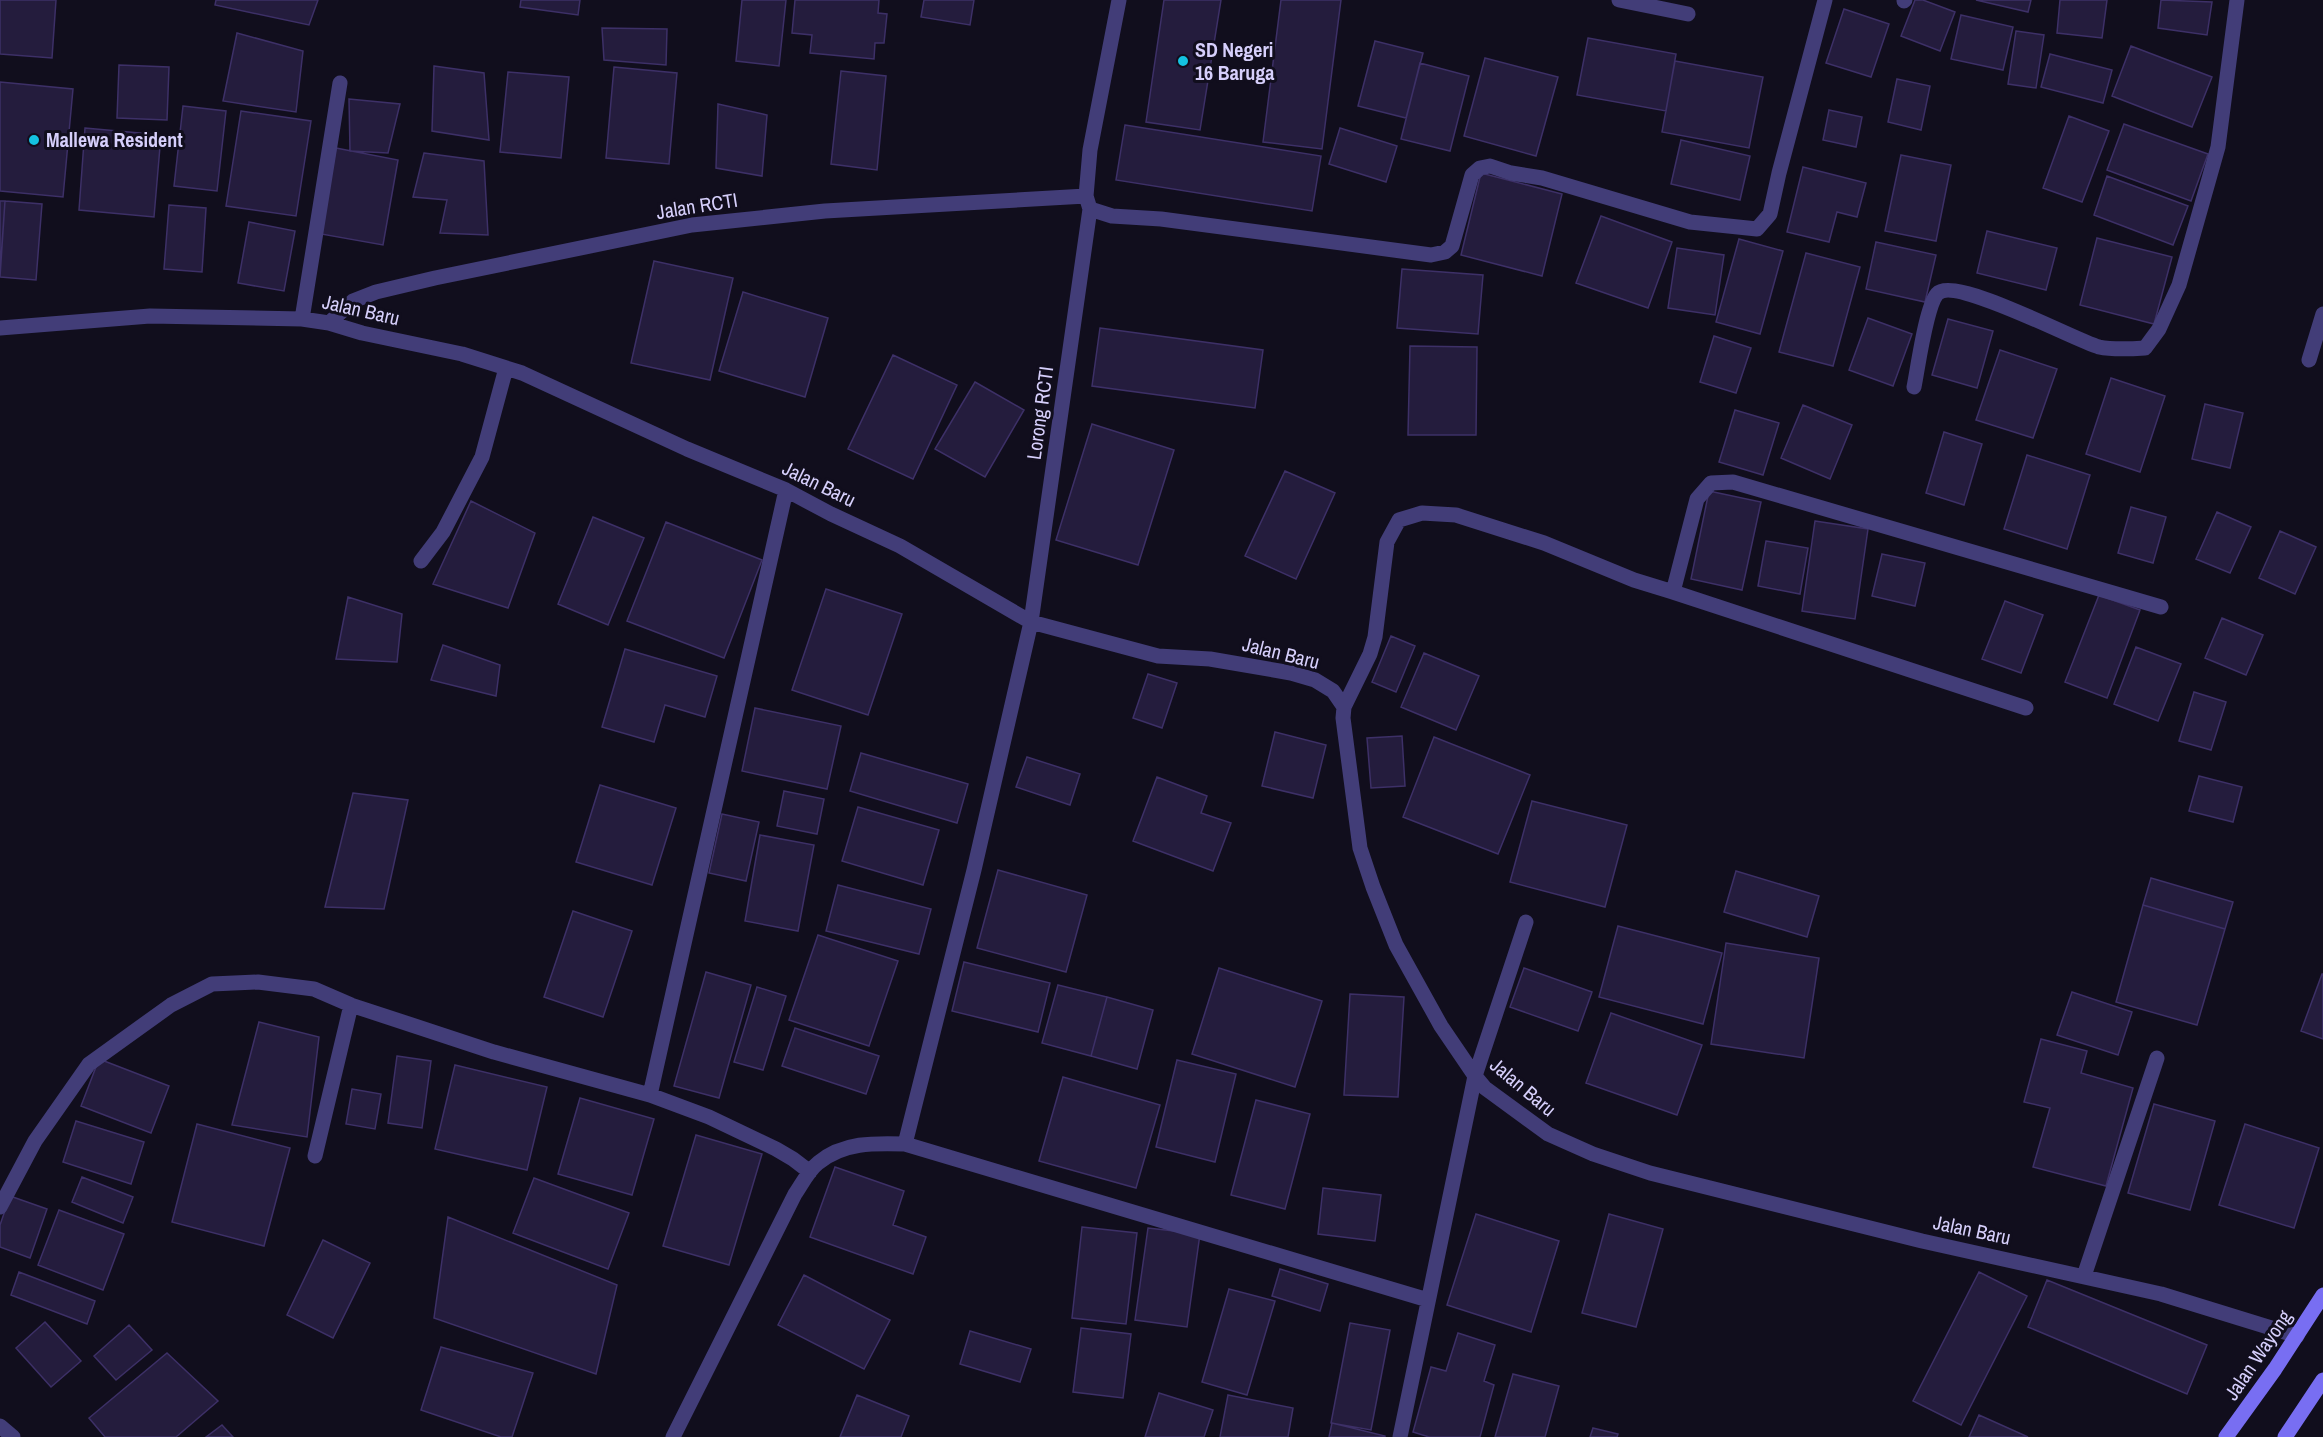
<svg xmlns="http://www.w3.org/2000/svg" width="2323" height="1437" font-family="'Archivo Narrow',sans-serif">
	<rect width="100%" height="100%" fill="#110e1d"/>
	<!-- building -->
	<path fill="#241c3d" stroke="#3d3067" stroke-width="1.5" d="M0,0H56L52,58L0,54Z
		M216,0H318L309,25L215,5Z
		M521,0H580L578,15L520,7Z
		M742,0H786L779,66L736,61Z
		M795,0H879L878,13L887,14L884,43H875L874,59L810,53L812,35L792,33Z
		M924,0H974L970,25L921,17Z
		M1164,0H1221L1200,130L1146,122Z
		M1281,0H1341L1322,149L1263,142Z
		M1915,0H1923L1955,12L1940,51L1901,36Z
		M1976,0H2031L2028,12Z
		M2060,0H2107L2102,38L2057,33Z
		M2161,0L2212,2L2207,35L2158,28Z
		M1844,9L1889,24L1871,77L1826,63Z
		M1961,15L2013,27L2003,70L1951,59Z
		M602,28L667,29L666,65L604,60Z
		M2016,31L2044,35L2036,88L2008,84Z
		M237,33L303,51L296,112L223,101Z
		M1588,38L1676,54L1666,111L1577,95Z
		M1375,41L1423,53L1406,118L1358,106Z
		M2131,46L2212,77L2192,127L2112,96Z
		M2050,54L2112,70L2103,103L2041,87Z
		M1485,58L1558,77L1536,156L1464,136Z
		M1675,61L1763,77L1749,148L1662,132Z
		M1420,63L1469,76L1450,151L1401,139Z
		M119,65L169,67L167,120L117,118Z
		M434,66L484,73L489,140L432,131Z
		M614,67L677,73L669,164L606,158Z
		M841,71L886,76L877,170L831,164Z
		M508,72L569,77L561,158L500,152Z
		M1897,79L1930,86L1921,130L1888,122Z
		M0,82L73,89L63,197L0,191Z
		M349,99L400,104L388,153L350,151Z
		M718,104L767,115L762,176L716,168Z
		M183,106L226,111L217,191L174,186Z
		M1829,110L1862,117L1856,147L1823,140Z
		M241,111L311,121L296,216L226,206Z
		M2069,116L2109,131L2082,202L2043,188Z
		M2124,124L2208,154L2191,201L2107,170Z
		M1125,125L1321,156L1312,211L1116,180Z
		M85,128L161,135L154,217L79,210Z
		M1340,128L1397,146L1386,182L1329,164Z
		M1681,140L1750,156L1740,200L1671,184Z
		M336,148L398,160L383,245L321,234Z
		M424,153L484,161L488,235L440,233L447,200L413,197Z
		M1901,155L1951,165L1936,241L1885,231Z
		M1803,167L1866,183L1857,217L1837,212L1829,242L1787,232Z
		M1481,173L1562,194L1542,276L1461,255Z
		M2107,176L2188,206L2173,245L2094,215Z
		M0,201H5L0,273Z
		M5,201L42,204L36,280L0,277Z
		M169,205L206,208L202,272L164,269Z
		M1601,216L1672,242L1648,308L1576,283Z
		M249,222L295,231L284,291L238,283Z
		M1987,231L2057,248L2046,290L1977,273Z
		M2097,238L2172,257L2154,324L2080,305Z
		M1739,239L1783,251L1760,334L1716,322Z
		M1876,242L1936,255L1925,302L1866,289Z
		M1677,248L1724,255L1715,315L1668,308Z
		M1806,253L1860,267L1833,366L1779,352Z
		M654,261L733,278L710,380L631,363Z
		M1402,269L1483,275L1478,334L1397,328Z
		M743,292L828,318L805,397L719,371Z
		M1868,318L1912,334L1893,386L1849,370Z
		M1948,319L1993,331L1977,388L1932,375Z
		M1100,328L1263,350L1255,408L1092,386Z
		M1714,336L1751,348L1736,393L1700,382Z
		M1410,346L1477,347L1476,435H1408Z
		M2000,350L2057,369L2033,438L1976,420Z
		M893,355L957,385L913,479L848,449Z
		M2111,378L2165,396L2140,472L2086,454Z
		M975,382L1024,410L985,477L935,449Z
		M2205,404L2243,413L2230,468L2192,459Z
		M1803,405L1852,425L1830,479L1781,458Z
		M1735,410L1779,423L1763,475L1719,462Z
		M1092,424L1174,450L1138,565L1056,540Z
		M1944,432L1982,444L1964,505L1926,493Z
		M2027,455L2090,475L2067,549L2004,529Z
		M1285,471L1335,493L1296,579L1245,556Z
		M1709,491L1761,502L1742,590L1691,579Z
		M471,501L535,533L508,608L433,584Z
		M2131,507L2166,517L2153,563L2118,553Z
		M2217,512L2251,527L2230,573L2196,559Z
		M593,517L644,538L608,625L558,604Z
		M1815,521L1868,529L1855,619L1802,611Z
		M666,522L762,560L724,658L627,621Z
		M2280,531L2316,547L2295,594L2259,578Z
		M1766,541L1808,548L1800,594L1758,586Z
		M1882,554L1925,563L1915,606L1872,596Z
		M826,589L902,614L868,715L792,690Z
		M2099,595L2140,610L2107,698L2065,682Z
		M348,597L402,614L397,662L336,659Z
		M2005,601L2043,615L2021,673L1982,659Z
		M2222,618L2263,635L2246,675L2205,658Z
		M1391,636L1415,646L1396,692L1372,682Z
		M443,645L500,665L496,696L431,680Z
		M2136,647L2181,664L2158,721L2114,704Z
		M625,649L717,676L705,717L665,705L654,742L602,727Z
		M1424,653L1479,676L1456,730L1401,707Z
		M1148,674L1177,683L1162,728L1133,718Z
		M2194,692L2226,702L2211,750L2179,741Z
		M755,708L841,726L827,789L742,771Z
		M1275,732L1326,745L1313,798L1262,786Z
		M1402,736L1405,786L1371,788L1367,738Z
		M1434,737L1530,775L1498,854L1403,817Z
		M861,753L968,784L957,823L850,791Z
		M1027,757L1080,774L1070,805L1016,787Z
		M2199,776L2242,787L2233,822L2189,811Z
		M1157,777L1207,796L1201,813L1231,823L1213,871L1133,841Z
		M600,785L676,808L652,885L576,862Z
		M784,791L824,799L817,834L777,826Z
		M353,793L408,800L384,909L325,907Z
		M1532,801L1627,825L1605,907L1510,882Z
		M858,807L939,830L923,885L842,861Z
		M722,814L759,822L746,881L709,873Z
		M760,835L814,845L798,931L745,921Z
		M998,870L1087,895L1066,972L977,948Z
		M1736,871L1819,896L1807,937L1724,912Z
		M2151,878L2233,902L2225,929L2143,905Z
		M838,885L931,909L919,954L826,931Z
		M2143,905L2225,929L2197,1025L2116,1002Z
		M573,911L632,931L603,1017L544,997Z
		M1618,926L1722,953L1703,1024L1599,997Z
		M818,935L898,961L869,1046L789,1020Z
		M1726,943L1819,958L1804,1058L1711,1044Z
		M964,962L1050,983L1038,1032L952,1011Z
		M1219,968L1322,1001L1295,1087L1192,1054Z
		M1524,968L1592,992L1578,1031L1510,1007Z
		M706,972L751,985L719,1098L674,1086Z
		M2322,974H2323V1039L2301,1031Z
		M1058,985L1107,997L1091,1056L1042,1043Z
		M757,987L786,996L763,1070L734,1062Z
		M2072,992L2132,1012L2118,1055L2057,1035Z
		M1350,994L1404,997L1398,1097L1344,1095Z
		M1107,997L1153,1010L1137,1069L1091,1056Z
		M1611,1013L1702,1045L1677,1115L1586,1083Z
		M259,1022L319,1037L307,1137L232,1125Z
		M795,1028L879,1056L866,1094L782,1066Z
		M2041,1039L2087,1051L2081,1073L2133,1088L2106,1186L2033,1167L2050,1108L2024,1102Z
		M397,1056L431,1061L422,1128L388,1123Z
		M99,1059L169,1086L151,1133L81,1106Z
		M1177,1060L1236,1074L1215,1162L1156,1147Z
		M455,1065L547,1087L527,1170L435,1149Z
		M1063,1077L1160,1105L1136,1188L1039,1161Z
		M352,1089L381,1094L375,1129L346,1124Z
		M580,1098L654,1119L632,1195L558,1174Z
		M1256,1100L1310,1114L1285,1209L1231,1195Z
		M2154,1104L2215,1121L2190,1210L2128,1193Z
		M76,1121L144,1142L131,1184L63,1162Z
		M197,1124L290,1148L264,1246L172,1222Z
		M2245,1124L2319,1148L2294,1228L2219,1205Z
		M696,1135L762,1154L729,1265L663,1246Z
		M835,1167L904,1191L893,1225L926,1237L913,1274L810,1237Z
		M82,1177L133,1197L123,1223L72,1202Z
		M534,1178L629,1213L608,1269L513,1233Z
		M1323,1188L1381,1195L1375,1241L1318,1234Z
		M10,1196L47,1209L30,1258L0,1247V1225Z
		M59,1210L124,1234L103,1290L38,1265Z
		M1476,1214L1559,1241L1531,1332L1447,1305Z
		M1609,1214L1663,1229L1636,1327L1582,1313Z
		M448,1217L617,1285L596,1374L434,1318Z
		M1082,1227L1137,1233L1126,1324L1072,1318Z
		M1148,1228L1200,1234L1187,1327L1135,1320Z
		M323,1240L370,1263L333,1338L287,1315Z
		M1280,1269L1328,1284L1320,1311L1272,1296Z
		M19,1272L95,1301L87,1324L11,1295Z
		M1979,1272L2027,1296L1961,1425L1913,1401Z
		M804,1275L890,1320L864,1369L778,1325Z
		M2047,1280L2207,1345L2187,1394L2028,1327Z
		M1229,1289L1275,1301L1247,1395L1202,1382Z
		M45,1322L81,1361L51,1387L16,1348Z
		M1350,1323L1390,1330L1371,1430L1331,1423Z
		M129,1325L152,1350L116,1380L94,1356Z
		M1081,1328L1131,1334L1123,1398L1073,1392Z
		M970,1331L1031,1349L1020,1382L960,1364Z
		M1458,1333L1495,1345L1484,1381L1494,1385L1480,1437H1429L1413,1432L1431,1367L1446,1371Z
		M441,1347L533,1373L512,1437H501L421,1410Z
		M167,1353L218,1401L176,1437H105L89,1418Z
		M1513,1374L1559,1386L1545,1437H1495Z
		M1159,1393L1213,1410L1204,1437H1145Z
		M857,1395L909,1416L901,1437H840Z
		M1228,1395L1293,1408L1288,1437H1220Z
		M1979,1415L2028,1437H1969Z
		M1332,1423L1385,1436V1437H1329Z
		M222,1425L233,1437H206Z
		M1593,1428L1618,1434L1617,1437H1590Z"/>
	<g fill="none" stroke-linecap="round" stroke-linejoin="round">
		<!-- street -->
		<path stroke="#423d78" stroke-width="15" d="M1119,0L1090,150L1086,196L1090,209L1112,216L1161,219L1431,255L1445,252L1452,246L1472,175L1480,168L1490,166L1511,173L1542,178L1690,222L1757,229L1770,214L1779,173L1825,0
			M1619,0L1688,14
			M1904,1L1905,0
			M302,319L340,83
			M329,323L353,301L376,292L435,278L692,225L825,211L1086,196
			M0,328L150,316L302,319L329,323L362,333L462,354L522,373L687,449L786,490L831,514L900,546L1031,622L1158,656L1210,659L1291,673L1315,680L1333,691L1344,707L1343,718L1360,848L1373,887L1396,945L1441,1026L1475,1076L1485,1088L1548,1134L1593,1154L1650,1173L1922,1241L2161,1294L2297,1336
			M2309,360L2323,314
			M1914,387C1918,367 1926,307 1937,294C1954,275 2074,340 2099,347C2113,350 2130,349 2145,348L2159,329L2179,285L2218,147L2237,0
			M421,561L443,532L482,457L506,368
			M1673,592L2026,708
			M1344,707L1370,654L1375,637L1387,542L1399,520L1422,513L1456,515L1544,543L1634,580L1673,592L1697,499L1711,483L1733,482L2161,607
			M650,1095L786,490
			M905,1144L1428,1300
			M315,1156L351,1005
			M0,1207L35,1141L89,1064L171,1005L212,984L258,982L314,989L351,1005L494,1052L650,1095L709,1117L776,1149L793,1159L810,1172
			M2084,1276L2157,1058
			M0,1426L13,1437
			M673,1437L795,1194C802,1184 808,1171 818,1163C843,1142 874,1143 905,1144L974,870L1031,622L1090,209
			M1400,1437L1475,1076L1526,922"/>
		<!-- secondary -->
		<path stroke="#786ef2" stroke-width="15" d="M2226,1437L2275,1369L2323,1295
			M2285,1437L2323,1380"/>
	</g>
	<!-- markers -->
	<g fill="#14c2e1" stroke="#110e1d" stroke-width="2">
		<circle cx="1183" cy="61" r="6"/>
		<circle cx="34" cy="140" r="6"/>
	</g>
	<g text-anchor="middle" stroke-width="6" stroke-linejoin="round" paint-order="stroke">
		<!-- poi labels -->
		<g font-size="20" font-weight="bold" fill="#d6cffb" stroke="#110e1d" text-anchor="start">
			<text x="1195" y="57">SD Negeri<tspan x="1195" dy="23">16 Baruga</tspan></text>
			<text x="46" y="147">Mallewa Resident</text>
		</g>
		<!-- street labels -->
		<g font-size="20" fill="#d6cffb" stroke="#110e1d">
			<text transform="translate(697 206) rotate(-9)" y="7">Jalan RCTI</text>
			<text transform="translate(361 310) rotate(13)" y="7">Jalan Baru</text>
			<text transform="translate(1040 413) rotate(-82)" y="7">Lorong RCTI</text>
			<text transform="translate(819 484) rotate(26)" y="7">Jalan Baru</text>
			<text transform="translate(1281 653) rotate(14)" y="7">Jalan Baru</text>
			<text transform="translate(1523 1087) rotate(40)" y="7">Jalan Baru</text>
			<text transform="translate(1972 1230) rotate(12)" y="7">Jalan Baru</text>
			<text transform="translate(2258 1355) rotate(-56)" y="7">Jalan Wayong</text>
		</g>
	</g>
</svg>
